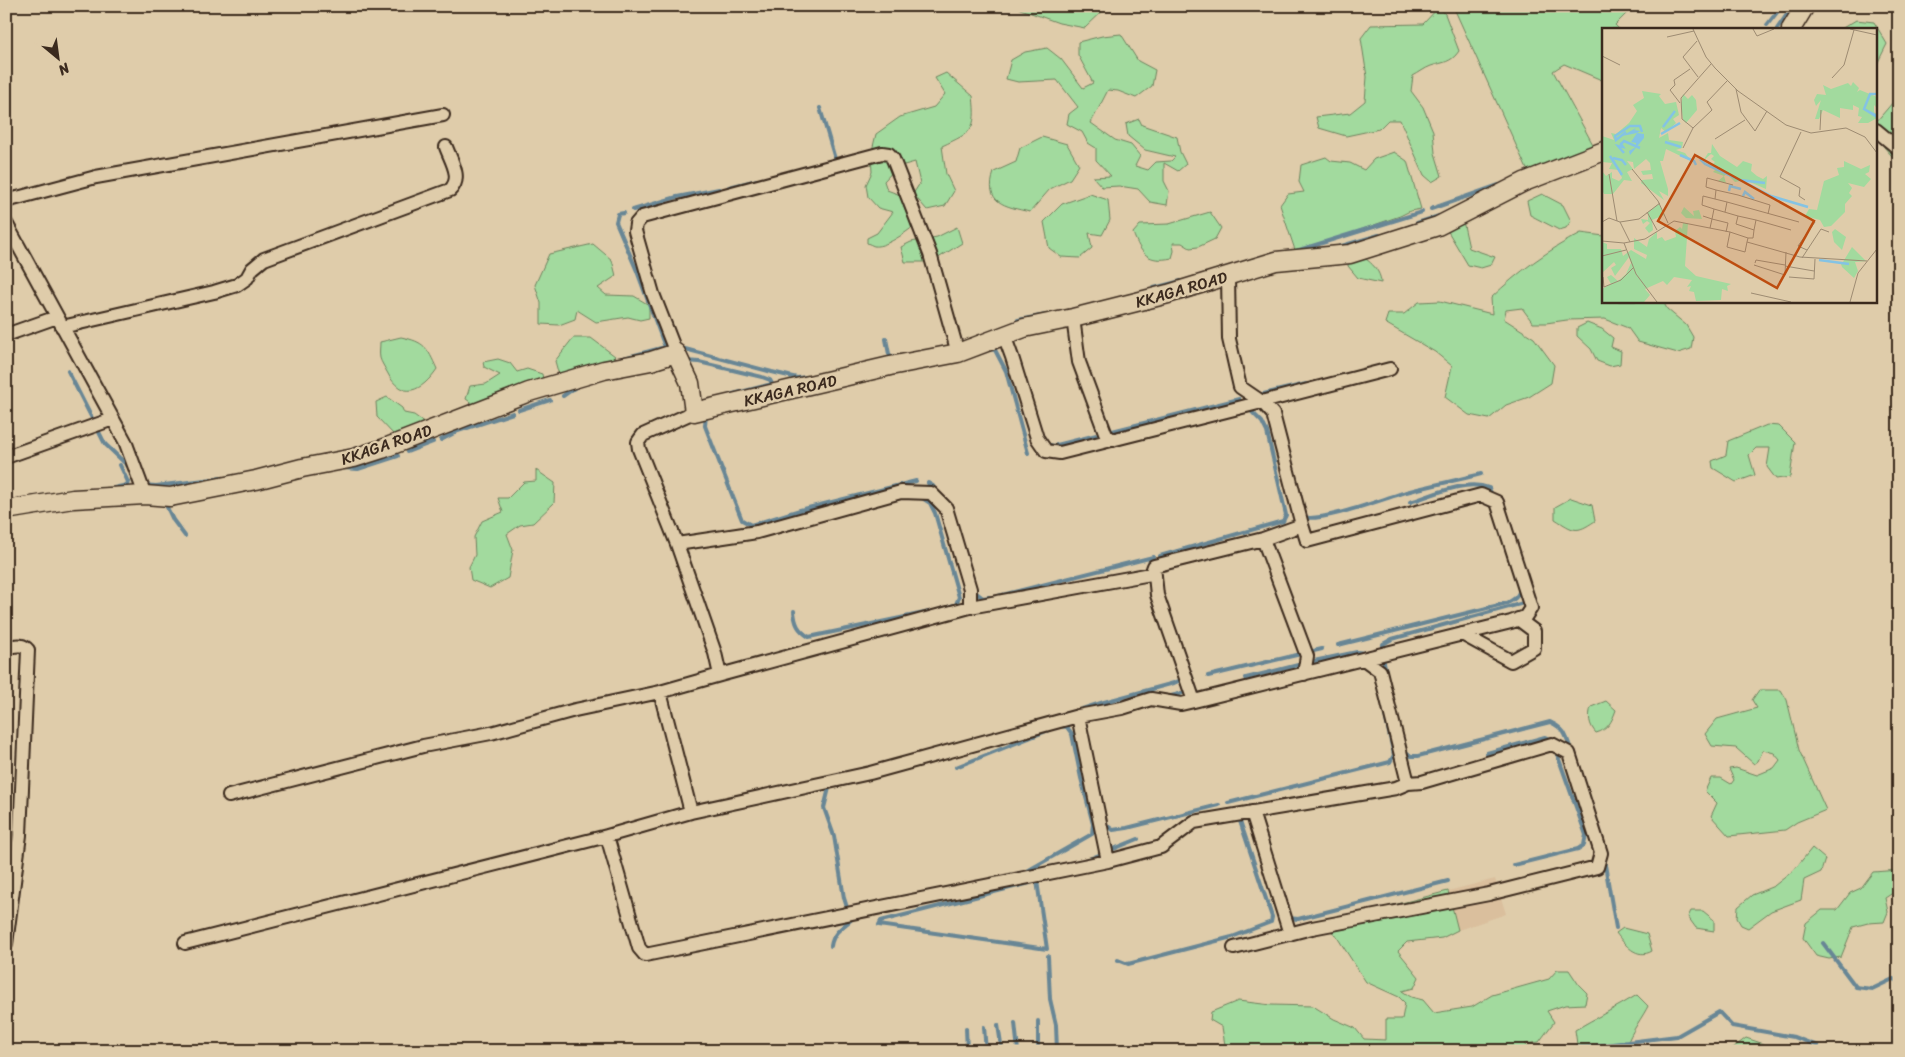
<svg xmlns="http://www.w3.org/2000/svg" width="1905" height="1057" font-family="Sriracha,sans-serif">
	<rect width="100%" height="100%" fill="#dfccaa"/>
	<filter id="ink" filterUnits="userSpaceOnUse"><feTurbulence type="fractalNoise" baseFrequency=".02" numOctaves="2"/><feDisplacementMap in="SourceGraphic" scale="10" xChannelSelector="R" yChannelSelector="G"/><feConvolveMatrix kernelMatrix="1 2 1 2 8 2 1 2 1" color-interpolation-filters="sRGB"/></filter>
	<g filter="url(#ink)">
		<!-- built -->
		<path fill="#dabf9d" d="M1495,879L1506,914L1458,930L1448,891Z"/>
		<!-- green -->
		<path fill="#a2da9e" stroke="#6e825e" d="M1016,6H1108L1085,28L1059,23L1020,9Z
			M1453,6H1634L1615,25L1619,29H1604V81L1564,64L1553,71L1596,150L1530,176Z
			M1439,7L1445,14L1459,51C1451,63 1443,62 1431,66C1425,68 1419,73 1413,76L1411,91L1423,107L1433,131L1435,153L1442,176L1432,182L1424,175L1400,120H1388L1379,129L1346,136L1319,128L1316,117L1350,113L1365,101L1367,77L1361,38L1371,25L1423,24Z
			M1856,20L1874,22L1887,44L1876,66V29H1841Z
			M1121,34L1138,61L1155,70L1152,86L1136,98L1118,91L1108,90L1091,123L1115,140L1131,145L1140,156L1135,166L1148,170L1156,162L1171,161L1175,157L1145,150L1128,136L1126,124L1139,119L1142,125L1177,137L1180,152L1186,164L1178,171L1164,163V181L1169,191L1167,205L1150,202L1138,189L1119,186L1102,187L1093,177L1111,176L1096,160V148L1088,143L1082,132L1067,124L1069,114L1078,107L1057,80L1018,82L1006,79L1011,60L1025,52L1047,48L1061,59L1083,88L1093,83L1078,55V42L1102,36Z
			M946,73L973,96C977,131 972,132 942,146L946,174L954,191L945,206L927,210L913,194L920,183L915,162L897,167L884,181L887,190L903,196L923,218C914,227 887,248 874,246C872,245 869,244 867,243V238L877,233L893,212L878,208L868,197L866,185L872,172L871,155L876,134L900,117L934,107L945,94L935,78Z
			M1899,95V164L1884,147V132L1876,125V122Z
			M1042,137L1067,144L1079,165L1070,179L1050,189L1030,212C1004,206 984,203 994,172L1016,162L1020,148Z
			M1394,152L1407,161L1421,209L1410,211L1400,216L1328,241L1295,250L1280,205L1288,194L1304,192L1299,182L1301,165L1326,157L1331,161L1350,163L1364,170L1374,159Z
			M1090,194L1108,200L1110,220L1102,235L1089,233L1092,248L1080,258L1061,257L1049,248L1044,222L1062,204Z
			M1542,194L1563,205L1571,221L1566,228L1559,230L1530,215L1527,201Z
			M1210,212L1221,228L1215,239L1198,247L1190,248L1182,243H1173L1174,251L1172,258C1148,263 1141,254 1133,233L1140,225L1169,224Z
			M1440,218L1463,221L1469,248L1495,257L1491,265L1481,268L1468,265Z
			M957,227L962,243L932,262H905L901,247L911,242L937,237Z
			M1581,233L1604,236V301H1663L1667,309L1686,325L1693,337L1691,349L1678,353L1638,342L1628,328L1605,319L1567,320L1546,323H1533L1522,308L1506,310L1504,319L1534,338L1554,365L1551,383L1529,397L1506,405L1489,419L1469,415L1445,397L1452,366L1435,352L1385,323L1388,314H1404L1419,302L1440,301L1492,314L1491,298C1518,272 1548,250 1581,233Z
			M593,244L612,260L616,276L598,288L606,295L634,296L649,305V318L640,320L628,317L596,322L577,310L575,319L559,325L541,324V303L535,285L549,254Z
			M1350,249C1363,256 1381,267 1381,283L1358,278L1348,266Z
			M1587,323L1602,329L1613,338L1611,347L1621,351L1620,364L1610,366L1597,361L1591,349L1577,336V328Z
			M401,337C425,342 427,347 437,369C422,391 402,402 387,372C385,368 381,362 380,358C379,353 380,347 380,342Z
			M573,338H591L615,356L610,361C594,360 581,370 567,378L558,372L555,361Z
			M498,359L510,363L517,372L527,369L542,374L544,384L487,414L466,399L470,386L486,384L500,375L484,367L483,362Z
			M387,397L402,408L404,413L414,415L425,423L423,436L407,441L394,435L377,417L376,402Z
			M1767,425L1779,426L1795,442L1790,477L1776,479L1767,467L1770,448H1756L1749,455L1755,475L1736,482L1713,468L1712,461L1726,455L1728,441Z
			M536,470L555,483L554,503L533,523L520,525L507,534L513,550L508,578L490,588L471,580L469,567L475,555L474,537L482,521L503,512L498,498H508L524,482L536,481Z
			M1571,498L1592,505L1595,521C1576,534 1574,531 1555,519V507Z
			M1759,690H1781L1787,700L1799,750L1826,810L1797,822L1785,830L1729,836L1711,816L1717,803L1705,791L1711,778H1721L1731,784L1734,780L1729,769L1736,768L1757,775L1774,768L1780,760L1774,753L1763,750L1758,761L1754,764L1736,748L1712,746L1705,734L1717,719L1757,708L1752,700Z
			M1606,701L1616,710C1612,721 1608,730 1596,733C1589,725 1588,717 1591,707Z
			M1812,848L1825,859L1821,872L1804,880L1801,900L1771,911L1748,928L1741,925L1737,918L1738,907L1752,895L1774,886L1794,870Z
			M1899,870V889L1885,898L1888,912L1884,922L1868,923L1853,927L1841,957L1829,959L1816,956L1803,938L1806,923L1822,910H1837L1850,893L1861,888L1873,872Z
			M1448,891L1458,930L1442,938L1407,942L1398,951L1419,977L1414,988L1402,991L1411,997L1423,1000L1434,1013L1472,1007L1492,995L1549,979L1557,970H1569L1579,985L1587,993L1585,1004L1565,1005L1547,1011L1554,1022L1539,1042L1525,1044L1532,1051H1220L1225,1045L1222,1027L1210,1020L1211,1012L1238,1001L1271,1005L1313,1006L1334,1019L1355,1028L1364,1039L1386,1040V1019H1402L1405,1003L1399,997L1366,982L1335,934L1320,924Z
			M1691,911H1703L1714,920V931L1696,928L1688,917Z
			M1623,928L1647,934L1652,951C1637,960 1625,945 1616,933Z
			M1637,995L1648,1006C1645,1013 1628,1037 1628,1043C1628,1045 1629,1048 1630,1051H1578L1575,1030C1595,1018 1616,1008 1637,995Z
			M1746,1038L1764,1044L1769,1051H1729Z"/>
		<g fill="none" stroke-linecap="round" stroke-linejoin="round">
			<!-- stream -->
			<path stroke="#678695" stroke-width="4" d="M1767,25L1782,6
				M1777,29L1793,6
				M820,108L835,159L832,162
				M729,187L757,180
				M1431,209L1499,185
				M633,210L677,197L719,189
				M1417,223L1439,216
				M1338,247L1379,235
				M1296,251L1422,212
				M1154,288L1181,281
				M1018,320L1046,315
				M886,339L889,354L895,359
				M685,349L772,372L797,378L807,377
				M988,349L995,350L1006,371L1028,453
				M620,359L665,347L637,271L616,222L618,214L624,213
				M686,361L699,362L762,377L770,380L772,384
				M68,371L105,444L129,467
				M733,394L772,384
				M1259,395L1306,384
				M563,396L577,386
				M519,410L550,400
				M706,414L705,426L742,520L751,525L800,510L916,481
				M441,440L458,431L513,413
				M1050,445L1053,446L1239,399
				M407,452L433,442
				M342,468L358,469L398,456
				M928,483L933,486L937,492
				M143,485L156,486L221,478
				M114,488L127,485L128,482L120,465
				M919,496L930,503L935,513L959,597L956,604L948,607
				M1410,502C1433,495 1465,479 1489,488L1492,496
				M165,503L173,520L185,536
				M1303,517C1322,523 1387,497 1410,491C1434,485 1457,480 1481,474
				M1160,556L1283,521L1286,515L1267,432L1262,422L1250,410
				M974,591L983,598L989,597
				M998,596L1153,557
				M794,611C795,624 798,630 809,637L934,611
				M1338,645L1507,603C1515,599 1518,597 1520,589
				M1309,662L1357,652L1366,653
				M1386,671L1382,654L1383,644L1392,639L1527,602
				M1208,676L1322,649
				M1246,678L1302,664
				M1167,697L1187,692
				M1079,710L1104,702L1174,683L1181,680L1183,677
				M1405,751L1411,756H1418L1550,722C1565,729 1566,735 1571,750
				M1487,753L1545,737L1552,740
				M956,767L1049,730
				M1228,803L1390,762L1394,755L1384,711
				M1104,823L1113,830L1127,828L1219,805
				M1089,859L1138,839
				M1604,859L1616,928
				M1514,865L1578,849L1584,845L1586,835L1556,751
				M1022,874L1092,834L1093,824L1081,778L1072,734L1067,727L1058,726
				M1030,883L881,921L879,925L1047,949L1037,881
				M1289,918L1298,919L1448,881
				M1823,943L1856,987L1872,989L1893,979L1899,981
				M831,946C833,933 841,928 851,920L844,898L834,836L824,808L829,788L831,787
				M1048,956L1050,999L1056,1025L1057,1051
				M1118,960L1128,964L1232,937L1271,922L1272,917L1239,818L1237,817
				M1015,1023L1018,1051
				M998,1025L1002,1051
				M984,1027L986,1051
				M966,1028L967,1051
				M1038,1051V1021
				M1514,1051L1588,1047L1677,1036L1719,1012L1732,1026L1794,1037L1818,1046"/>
			<!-- street casing -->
			<g stroke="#3b2a1e" stroke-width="16">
				<path id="street" d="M1876,130L1899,149
					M6,201L96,177L443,115
					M6,223L125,441L145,495
					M1228,275L1229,339L1240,387L1262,402L1390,369
					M1073,318L1079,362L1106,435L1113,440
					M62,327L214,292L237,285L247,278L252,269L264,259L450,190C463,178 451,161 446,147
					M6,335L57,317
					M676,353L653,294L635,231L636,224L642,217L882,153L889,154L893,159L930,254L958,353
					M694,412L643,435L638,442L639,449L677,544L757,532L901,492L931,493L946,508L970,589V607L1151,574L1154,566L1263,539L1302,525L1273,414L1262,402L1060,453L1046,451L1037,438L1012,357L1004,335
					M6,457L113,419
					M1263,539L1307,656L1304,674
					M677,544L715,653L720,675L970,607
					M1154,566L1157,595L1194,701L1511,622L1525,617L1531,608L1497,502L1481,495L1307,541L1302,525
					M1462,634L1511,661L1534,648V631L1518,619
					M6,647C15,646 23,643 28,650L20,835L6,944
					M660,692L691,812
					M1078,716L1108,861
					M229,796L423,746L491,733L575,710L660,692L720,675
					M1252,812L1290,934
					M607,836L639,948L645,955L1108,861L1161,847L1194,822L1396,788L1408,783L1380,671L1365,660
					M185,943L607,836L691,812L870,773L1078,716L1122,708L1151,699L1181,704L1194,701
					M1234,948L1312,928L1489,894L1597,867L1601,853L1569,753L1552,744L1422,782L1408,783"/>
			</g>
			<!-- secondary casing -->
			<g stroke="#3b2a1e" stroke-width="21">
				<path id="secondary" d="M1791,29L1805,6
					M6,510L73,499L145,495L170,497L256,480L302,468L354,458L382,449L529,392L604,370L651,361L676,353L690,383L694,412L890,366L958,353L1024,328L1073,318L1168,294L1276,261L1350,254L1438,226L1524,182L1604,151"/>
			</g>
			<!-- street -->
			<use href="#street" stroke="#dfccaa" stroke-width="12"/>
			<!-- secondary -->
			<use href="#secondary" stroke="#dfccaa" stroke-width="18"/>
		</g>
	</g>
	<g text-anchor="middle" stroke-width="4.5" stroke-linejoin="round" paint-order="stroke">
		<!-- street labels -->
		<g font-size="16" fill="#3b2a1e" stroke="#dfccaa">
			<text transform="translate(1181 289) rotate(-16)" y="6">KKAGA ROAD</text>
			<text transform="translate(790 390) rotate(-13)" y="6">KKAGA ROAD</text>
			<text transform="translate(386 444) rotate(-19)" y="6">KKAGA ROAD</text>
		</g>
	</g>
	<!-- overview -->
	<g transform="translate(1602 28)">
		<rect width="275" height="275" fill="#dfccaa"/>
		<path d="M251,54L257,60L255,64L258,62L275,69V80L272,77V83L273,86L275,83V90L266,95H256L260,89L256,88L257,80L251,77V82L238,80V90L221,82L217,91H213L219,72L214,78L212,72L215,66L224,67L221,57L229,61L246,55L249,58ZM40,63L59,66L57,68L63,76L74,74L77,87L71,91L74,95L64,104L59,100L57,110L66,105L67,112L81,114L80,120L74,122L83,125L89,133L64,121L61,133H58L66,161V168L57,163L62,172L39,155L40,152L51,151L50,146L41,147L39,143L49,142L48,135L44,131L32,141L31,134L25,133L31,141L25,144L30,153L22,152L11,166H2L0,162V143L4,148L10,144V150L17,153L20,150L17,142L7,141L10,135L0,134V108L12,112L9,105L14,106L27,95L35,83L31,77L42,70ZM81,66L86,71L90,67L94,72L95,82L84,95L81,92L79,76ZM110,116L118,128L135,139L141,133L150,136L149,143L155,148L161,151L165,148L164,161L143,152L133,154L125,146L122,148L124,155L116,153L122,148L111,144L117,138L107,140L113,134L109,131L112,128L109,126L101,133L106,125H109ZM242,133L259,141L268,137L267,144L263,146L269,151L262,159L246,155L250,160L247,165L250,168L243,176V184L229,198L222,199L218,192L203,188L207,181L215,182L222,153L237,147L235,140L242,139ZM57,176L62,187L50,192L51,202L47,205L43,200L48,195L45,193L41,196L39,191L46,192V184ZM82,179L92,188L91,183L97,182L100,191L84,190L79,185ZM81,195H86L83,238L94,248L129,256L125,258L126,263L120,261L119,272L94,273L92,264L87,263L89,258L85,259L90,252L72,249L65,257L61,253L43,261L48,267L42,274H0V261L9,256L5,249L9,247L16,253L24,246L29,235L27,229L13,248L9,240L14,237L12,234L0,245V214L5,216V221H19L21,228L29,222L44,231L45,227L32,221V210L45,219L47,211L55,204V211L60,209L63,213L74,209L73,203L78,199L80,201ZM233,201L244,209L240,222L232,214L230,204ZM250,219L264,233L253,234L256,243L252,250L240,239L239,236H245L241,234Z" fill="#a2da9e"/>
		<path d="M34,100L31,104L32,102L38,103L35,105L42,106V110L28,127L27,123L34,119V115L29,114L35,105L20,108Z" fill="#84c3e4"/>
		<path fill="none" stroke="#84c3e4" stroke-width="2.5" d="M275,66H268L262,81L275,88M262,81L275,89M61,99L73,83M24,104L14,112L13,108L28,98H38L40,104M59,106L78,95M63,114L79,119M22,125L16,118L21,119L19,116L22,113L38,120M78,127L92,133L94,137M8,128L20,147M11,130L20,132L24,137M98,131L103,136L138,152L163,155M144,155L169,168L206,179M127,163L128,158L139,161M141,168L143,164L152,171M217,232L247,236"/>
		<path fill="none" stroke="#9d8b72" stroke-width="1" d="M91,1L104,29L113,40L136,63L184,97L209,105L244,100L263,109L275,125M151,1L155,8L172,1M248,1L275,7M65,9L92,3M95,13L81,29L96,49M0,28L18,37M230,50L242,37L252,2M134,61L139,84L153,103L165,83M78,75L68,62L73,57L72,52L88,41M91,100L80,91L79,70L109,36M218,102L219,82M199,104L178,149L198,160L197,168L203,172M113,111L143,92M81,120L91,100L110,82L105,74L125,53M30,141L56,173L66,195M7,146L15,193M114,162L104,159L105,150L131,157M113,171L114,162L136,167L168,177L166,186M125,174L197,194M112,181L100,177L101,168L125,174L123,184M45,184L55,202M101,188L110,191L108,200M136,188L154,192L152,202M154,192L189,202M0,194L7,190L18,194L37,191L58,175M18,194L28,214M124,204L126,195L110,191L112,181L136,188L134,196L152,202L151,210H146M128,204L125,219L143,224L145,214M0,213L22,215L43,211L72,193L128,204L146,210L145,214L198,229L265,233M22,215L34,246L55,274M205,222L196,218L213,194M0,228L24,222M200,230L219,201L227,204M153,235L154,232L183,237M152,237L183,247L184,224M183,238L212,243M1,249L2,259L19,252L31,240M187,249L212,251L213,231M149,265L189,274M248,274L256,245L275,221"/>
		<path fill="#bd4d10" fill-opacity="0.15" stroke="#bd4d10" stroke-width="2.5" d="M93,127L212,193L175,260L56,193Z"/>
		<rect width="275" height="275" fill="none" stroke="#3b2a1e" stroke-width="2.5"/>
	</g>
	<!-- margin -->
	<rect width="1905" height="1057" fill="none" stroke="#dfccaa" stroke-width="25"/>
	<rect x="12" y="12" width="1880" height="1032" fill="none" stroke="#3b2a1e" stroke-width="2" filter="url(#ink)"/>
	<!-- north arrow -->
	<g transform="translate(58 58) rotate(151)" stroke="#dfccaa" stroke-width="4" paint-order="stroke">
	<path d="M0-4L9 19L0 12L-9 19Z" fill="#3b2a1e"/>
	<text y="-8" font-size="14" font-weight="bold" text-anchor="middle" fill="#3b2a1e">N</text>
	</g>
</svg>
